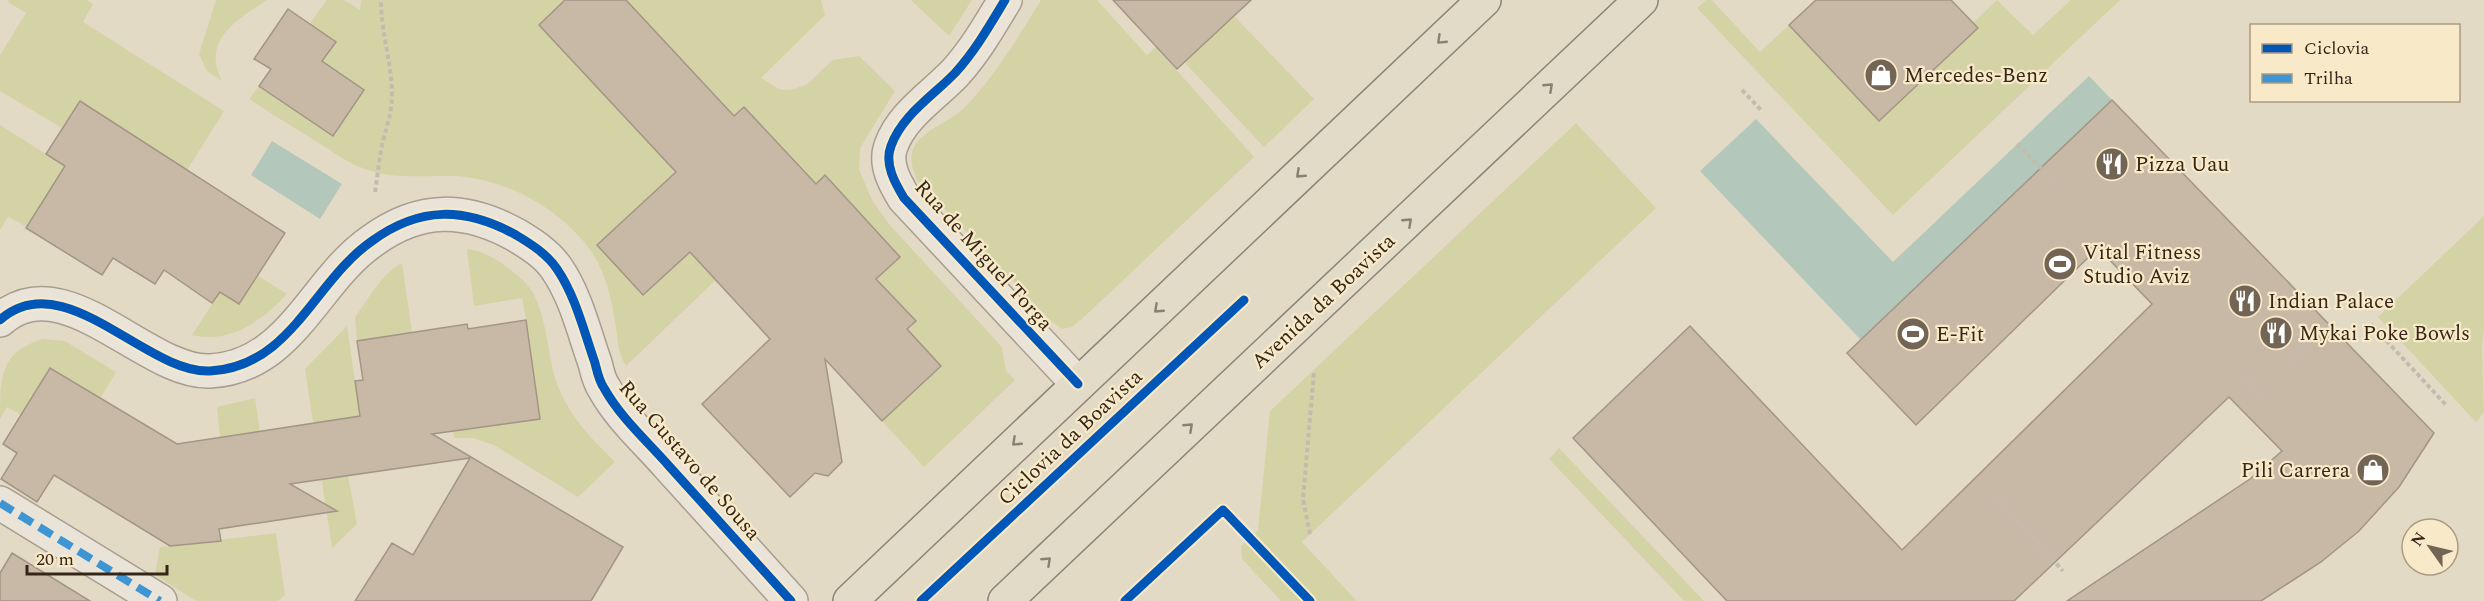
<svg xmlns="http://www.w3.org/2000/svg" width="2484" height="601" font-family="Spectral,serif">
	<rect width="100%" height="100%" fill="#e3dac5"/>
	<!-- green -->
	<path fill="#d4d3a6" d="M9,0H87L93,4L83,22L224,111L184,175L137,145L140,139L80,101L62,127L81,140L27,227L8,217L0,230V125L46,154L62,128L0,91V55L26,13L8,2Z
		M216,0H267C237,20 201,40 222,81L207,71L199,54Z
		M327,0H344L360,10L361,0H821L825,15L761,78L779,89L790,90L806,85L833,60L859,56L895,91L860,148L859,169L872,200L889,224L1002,347L1006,371L1015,380L924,467L882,421L941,366L907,329L915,321L876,279L900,257L825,175L626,366C618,352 618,343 616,328C612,301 606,273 591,251C561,209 506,179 455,176C418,175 394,181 357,166C345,161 333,152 322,145C298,130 273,115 249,99L259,86L333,136L364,90L322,61L336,42L310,23Z
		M911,0H972L949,36Z
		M1041,0H1097L1147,55L1156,47L1254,157L1084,317L1072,327L1062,329L1051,321L917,180C912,167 908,157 915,145C927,128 949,122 963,109C991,82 1021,33 1041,0Z
		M1706,0H1712L1760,52L1789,25L1879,121L1977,29L1973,23L1997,0L2033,35L2071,0H2120L1893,215L1697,8Z
		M1234,16L1314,99L1264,147L1184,62Z
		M1576,123L1656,208L1302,542L1357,601H1281L1242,559L1241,546L1258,530L1270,411Z
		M2484,216V332L2482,343L2484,412L2476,422L2378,317Z
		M467,249C482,251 496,258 508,268C516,274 526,282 532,291C548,318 547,359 559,389C571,418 593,440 615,462L578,497L494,445L473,438H454L453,431L526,320L522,298L474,306Z
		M402,263L412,332L357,341L355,317C369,298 381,275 402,263Z
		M257,275L287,294C262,321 230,344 192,335L220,292Z
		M347,326L363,435L341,438L357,524L332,548L305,369Z
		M43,339L65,341L116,372L100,399L49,368L27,405L29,420L7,407L0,419C0,378 0,351 43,339Z
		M255,398L260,432L220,438L217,407Z
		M1559,448L1704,601H1684L1549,459Z
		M276,533L285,595L278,601H196L155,575L160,547Z"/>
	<!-- water -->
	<path fill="#b3c8ba" d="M2089,76L2112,100L1861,340L1700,171L1756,119L1893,262Z
		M272,141L342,184L320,219L251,175Z"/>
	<!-- building -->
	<path fill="#c8b8a6" stroke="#a39585" stroke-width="1.5" d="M565,0H626L734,116L744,107L816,184L825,175L900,257L876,279L916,321L907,329L941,366L882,421L825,359L842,462L828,476L815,473L790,497L702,404L770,339L690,252L643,295L597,245L676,172L539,25Z
		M1113,0H1251L1177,69Z
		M1816,0H1951L1978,28L1879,121L1789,25Z
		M288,9L336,42L322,61L364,90L333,136L259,86L271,69L254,59Z
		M2112,100L2434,433L2399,487L2359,531L2321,562L2261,601H2067L2250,479L2282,451L2229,397L2014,601H1727L1573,438L1690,326L1902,550L2152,304L2098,248L1916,425L1847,353Z
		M80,101L285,233L239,304L220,292L212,303L164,270L155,284L113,258L102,275L26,228L65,166L46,154Z
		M526,320L540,419L432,434L623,547L591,601H355L392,543L413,555L470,458L290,484L337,511L219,529L221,541L170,546L54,475L37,502L1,479L17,453L3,444L50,368L177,444L360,416L355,381L363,380L357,341L467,324L468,329Z
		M12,553L90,601H0V573Z"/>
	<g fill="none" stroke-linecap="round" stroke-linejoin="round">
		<!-- minor casing -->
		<g stroke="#a79e8f" stroke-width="36">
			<path id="minor" d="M1005,0C990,25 975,51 955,73C933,96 902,115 891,146C884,164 895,183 904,198L1078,384
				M0,320C64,263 146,374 210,371C291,367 314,281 372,241C420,206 465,207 516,235C531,244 547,254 557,269C576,297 584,332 595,363C597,371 599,381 604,388C620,417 647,441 669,466C710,511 750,556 791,601
				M0,503L160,601"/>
		</g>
		<!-- primary casing -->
		<g stroke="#8d8476" stroke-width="36">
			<path id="primary" d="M850,601L1484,0
				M1005,601L1641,0"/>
		</g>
		<!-- path -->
		<path stroke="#c3bbaf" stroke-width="4" stroke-dasharray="4.5 3" stroke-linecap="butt" d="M1742,90L1762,111
			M2017,144L2051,178
			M375,192C378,175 379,157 383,141C388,123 392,111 392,92C391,60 381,31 381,0
			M2371,324L2447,406
			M2289,361L2329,325
			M2247,380L2261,395
			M1996,497L2063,571
			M1310,534L1303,499L1314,371"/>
		<!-- minor -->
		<use href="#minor" stroke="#eae4d8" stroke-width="33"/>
		<!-- primary -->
		<use href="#primary" stroke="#e2dbc8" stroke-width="33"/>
		<!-- quiet -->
		<path stroke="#3e95d4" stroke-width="8" stroke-dasharray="15 8" stroke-linecap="butt" d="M0,503L160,601"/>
		<!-- cycleway casing -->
		<g stroke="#f8eac8" stroke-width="13">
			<path id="cycleway" d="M1005,0C990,25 975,51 955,73C933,96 902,115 891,146C884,164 895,183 904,198L1078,384
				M0,320C64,263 146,374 210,371C291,367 314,281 372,241C420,206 465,207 516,235C531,244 547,254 557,269C576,297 584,332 595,363C597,371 599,381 604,388C620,417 647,441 669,466C710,511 750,556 791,601
				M921,601L1244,300
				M1125,601L1223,510L1310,601"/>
		</g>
		<!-- cycleway -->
		<use href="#cycleway" stroke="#0057b8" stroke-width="9"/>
	</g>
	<!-- one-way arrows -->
	<defs><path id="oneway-chevron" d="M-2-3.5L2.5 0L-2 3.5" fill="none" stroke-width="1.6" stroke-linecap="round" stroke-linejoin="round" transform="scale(1.5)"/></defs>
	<g stroke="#8c8070">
		<use href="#oneway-chevron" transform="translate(1441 40) rotate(136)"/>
		<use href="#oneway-chevron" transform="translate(1549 87) rotate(-43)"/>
		<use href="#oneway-chevron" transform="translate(1300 174) rotate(137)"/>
		<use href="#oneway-chevron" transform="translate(1408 222) rotate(-43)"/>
		<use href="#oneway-chevron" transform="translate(1158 309) rotate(137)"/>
		<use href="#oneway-chevron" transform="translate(1189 427) rotate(-43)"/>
		<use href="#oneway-chevron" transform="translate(1016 442) rotate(137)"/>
		<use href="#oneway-chevron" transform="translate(1047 561) rotate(-43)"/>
	</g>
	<!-- icons -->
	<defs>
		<g id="shop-disc" transform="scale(1.725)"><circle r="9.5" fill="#726555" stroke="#f8eac8"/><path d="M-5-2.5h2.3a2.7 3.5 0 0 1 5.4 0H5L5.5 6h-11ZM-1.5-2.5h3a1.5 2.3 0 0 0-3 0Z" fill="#fff"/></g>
		<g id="restaurant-disc" transform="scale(1.725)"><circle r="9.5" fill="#726555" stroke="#f8eac8"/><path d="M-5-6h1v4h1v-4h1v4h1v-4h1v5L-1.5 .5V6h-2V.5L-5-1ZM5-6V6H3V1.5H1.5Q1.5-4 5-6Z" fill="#fff"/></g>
		<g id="stadium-disc" transform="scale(1.725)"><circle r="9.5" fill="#726555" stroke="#f8eac8"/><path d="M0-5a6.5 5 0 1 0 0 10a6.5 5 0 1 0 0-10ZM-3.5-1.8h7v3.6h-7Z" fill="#fff"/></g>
	</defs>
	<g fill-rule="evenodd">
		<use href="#shop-disc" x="1881" y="75"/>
		<use href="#restaurant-disc" x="2112" y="164"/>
		<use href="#stadium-disc" x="2060" y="264"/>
		<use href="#restaurant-disc" x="2245" y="301"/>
		<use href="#restaurant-disc" x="2276" y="333"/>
		<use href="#stadium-disc" x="1913" y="334"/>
		<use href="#shop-disc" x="2373" y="470"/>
	</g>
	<g text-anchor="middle" stroke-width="4.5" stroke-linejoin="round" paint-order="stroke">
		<!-- poi labels -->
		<g font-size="21" fill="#352619" stroke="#f8eac8" text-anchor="start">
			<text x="1904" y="82">Mercedes-Benz</text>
			<text x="2135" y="171">Pizza Uau</text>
			<text x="2083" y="259">Vital Fitness<tspan x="2083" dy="24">Studio Aviz</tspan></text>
			<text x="2268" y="308">Indian Palace</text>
			<text x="2299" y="340">Mykai Poke Bowls</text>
			<text x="1936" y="341">E-Fit</text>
			<text x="2350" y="477" text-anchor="end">Pili Carrera</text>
		</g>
		<!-- street labels -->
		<g font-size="21" fill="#352619" stroke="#f8eac8">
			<text transform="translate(984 255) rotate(48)" y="7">Rua de Miguel Torga</text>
			<text transform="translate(1323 301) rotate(-43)" y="7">Avenida da Boavista</text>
			<text transform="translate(1070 437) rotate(-43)" y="7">Ciclovia da Boavista</text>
			<text transform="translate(690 460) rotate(49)" y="7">Rua Gustavo de Sousa</text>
		</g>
	</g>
	<!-- legend -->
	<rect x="2250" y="24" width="210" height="78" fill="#f8eac8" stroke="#aa9c82" stroke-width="1.5"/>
	<rect x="2262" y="44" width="30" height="9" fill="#0057b8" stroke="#aa9c82" stroke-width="1.5"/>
	<text x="2304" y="54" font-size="18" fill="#352619">Ciclovia</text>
	<rect x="2262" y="74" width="30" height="9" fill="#3e95d4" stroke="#aa9c82" stroke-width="1.5"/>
	<text x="2304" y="84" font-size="18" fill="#352619">Trilha</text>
	<!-- north arrow -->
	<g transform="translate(2430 547) rotate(304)"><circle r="28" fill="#f8eac8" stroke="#aa9c82" stroke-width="1.5"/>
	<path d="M0-4.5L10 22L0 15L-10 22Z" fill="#726555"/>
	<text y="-9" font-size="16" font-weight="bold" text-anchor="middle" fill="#352619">N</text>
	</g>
	<!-- scale -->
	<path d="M27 565v9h140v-9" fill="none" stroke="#352619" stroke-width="3"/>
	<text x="36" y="565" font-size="18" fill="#352619" stroke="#f8eac8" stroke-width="4.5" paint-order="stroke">20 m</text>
</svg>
